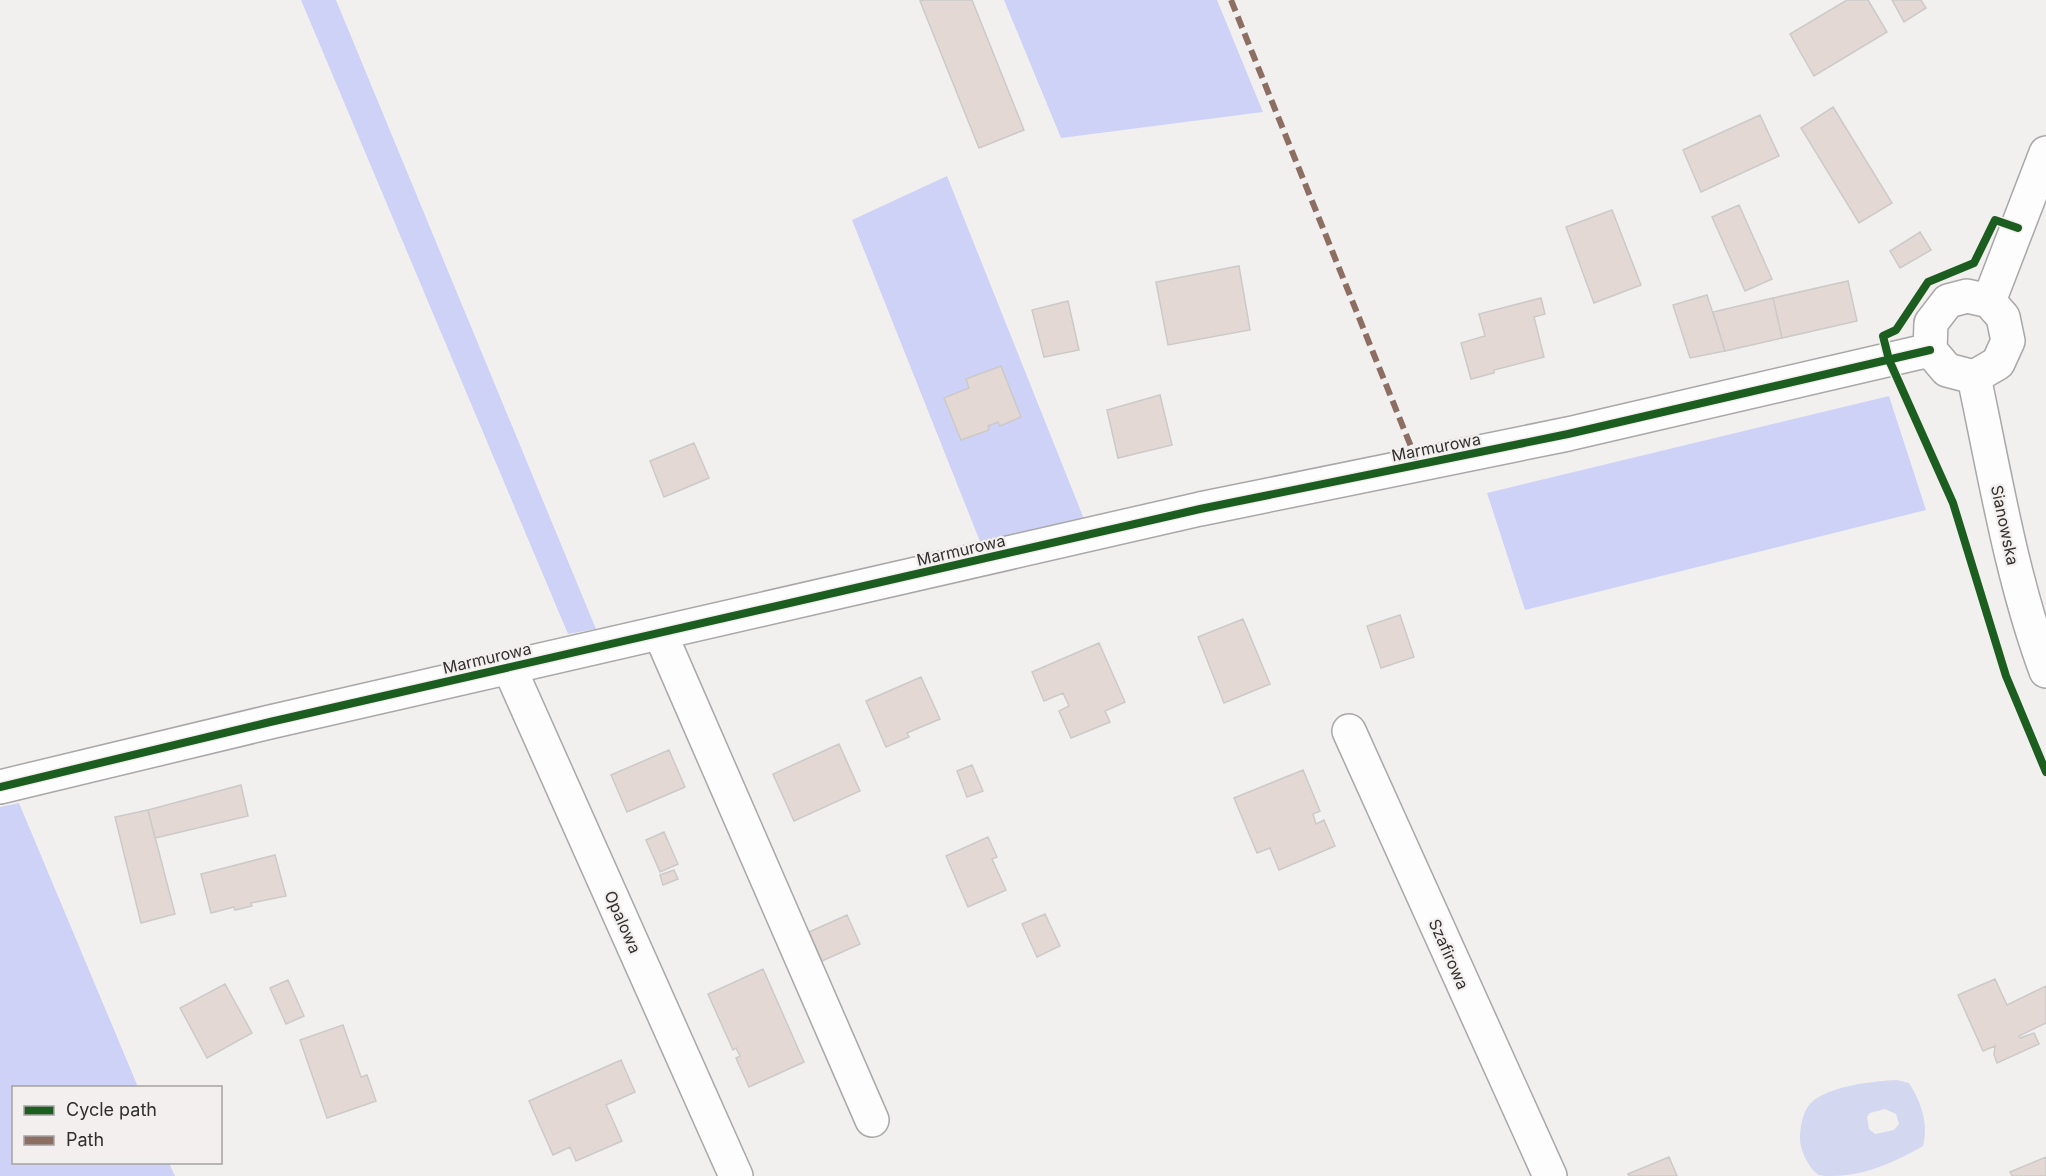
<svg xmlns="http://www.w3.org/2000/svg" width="2046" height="1176" font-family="Inter,sans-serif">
	<rect width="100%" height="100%" fill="#f2f0ef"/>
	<!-- green -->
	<path fill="#ced2f7" d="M301,0H336L596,629L568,634Z
		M1004,0H1217L1263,112L1061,138Z
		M947,176L1086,524L981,544L852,220Z
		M1889,396L1926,510L1525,610L1487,493Z
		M19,803L138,1087L14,1088V1162L169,1163L175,1176H0V807Z"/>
	<!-- water -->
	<path fill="#d4d7f0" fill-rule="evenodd" d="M1897,1080L1909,1083C1921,1101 1929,1125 1923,1146C1895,1162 1865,1176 1832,1176C1828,1176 1823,1176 1819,1175C1809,1169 1800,1150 1800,1139C1800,1128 1802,1113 1810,1104C1826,1086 1874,1081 1897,1080ZM1885,1109L1896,1114L1899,1124L1894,1130L1875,1134L1869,1129L1867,1117L1870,1113Z"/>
	<!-- building -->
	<path fill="#e4d8d4" stroke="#cbcac9" stroke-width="1.5" d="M923,0H972L1024,130L979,148L920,1Z
		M1847,0H1868L1887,32L1814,76L1790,34Z
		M1892,0H1921L1926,8L1904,22Z
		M1833,107L1892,203L1859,223L1801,128Z
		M1760,115L1779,156L1701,192L1683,150Z
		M1739,205L1772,279L1745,291L1712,217Z
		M1612,210L1641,285L1594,303L1566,227Z
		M1920,232L1931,250L1900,268L1890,251Z
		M1239,266L1250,330L1168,345L1156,282Z
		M1848,281L1857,321L1782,338L1773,298Z
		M1707,295L1725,351L1690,358L1673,305Z
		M1541,298L1545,314L1534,317L1544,357L1494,370V373L1471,379L1461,343L1485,336L1479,314Z
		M1773,298L1782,338L1725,351L1713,312Z
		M1068,301L1079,350L1044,357L1032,310Z
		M1001,366L1021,417L1000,426L998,422L988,426L989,430L961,440L944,398L969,388L966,379Z
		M1160,395L1172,445L1118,458L1107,410Z
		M694,443L709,478L664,497L650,461Z
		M1400,615L1414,657L1381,668L1367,626Z
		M1243,619L1270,684L1224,703L1198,637Z
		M1099,643L1125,702L1105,711L1110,722L1071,738L1059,711L1069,706L1063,693L1044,701L1032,672Z
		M921,677L940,719L907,733L909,737L886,747L866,701Z
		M839,744L860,791L794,821L773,774Z
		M669,750L685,787L627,812L611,775Z
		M972,765L983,791L967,797L957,771Z
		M1303,770L1320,811L1313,814L1316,824L1324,820L1335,846L1279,870L1270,848L1257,853L1234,798Z
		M241,785L248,816L155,838L148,810Z
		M148,810L175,914L141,923L115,817Z
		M664,832L678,864L660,872L646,840Z
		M988,837L997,857L992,859L1006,890L968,907L946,856Z
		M275,855L286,896L251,903L252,906L235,910L234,907L211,913L201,874Z
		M674,870L678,879L663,885L660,875Z
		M1045,914L1060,946L1037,957L1022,924Z
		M847,915L860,944L822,961L809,932Z
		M763,969L804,1062L749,1087L736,1058L740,1056L736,1048L733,1050L708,994Z
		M1995,979L2007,1005L2046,986V1023L2019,1036L2020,1038L2034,1033L2039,1044L1997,1063L1994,1055L1995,1046L1983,1051L1958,995Z
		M288,980L304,1016L286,1024L270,988Z
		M225,984L252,1033L207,1058L180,1008Z
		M343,1025L361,1077L367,1075L376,1101L327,1118L300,1040Z
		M621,1060L635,1092L606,1105L622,1141L576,1161L570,1147L553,1155L529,1101Z
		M1669,1157L1677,1176H1629L1628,1174Z
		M2046,1157V1176H2012L2010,1172Z"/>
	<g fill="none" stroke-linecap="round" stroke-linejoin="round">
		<!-- minor casing -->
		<g stroke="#a9a7a7" stroke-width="36">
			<path id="minor" d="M1967,296L1989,301L2003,317L2008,341L1998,363L1974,377L1947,370L1930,350L1931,323L1948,301Z
				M1989,301L2046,153
				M1974,377C1995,475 2011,576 2046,671
				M660,633L872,1120
				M509,667L736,1176
				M1349,731L1550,1176
				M0,787L270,722L1200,509L1568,434L1930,350"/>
		</g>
		<!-- minor -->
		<use href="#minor" stroke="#fdfdfd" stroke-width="33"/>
		<!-- quiet -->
		<path stroke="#8d6e63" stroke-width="6" stroke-dasharray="12 6" stroke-linecap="butt" d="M1231,0L1418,464"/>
		<!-- cycleway casing -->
		<g stroke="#f3efee" stroke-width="11">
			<path id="cycleway" d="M2018,228L1995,220L1974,263L1928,282L1896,330L1883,336L1889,360L1953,503L2006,676L2046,772
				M0,787L270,722L1200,509L1568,434L1930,350"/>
		</g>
		<!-- cycleway -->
		<use href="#cycleway" stroke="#1b5e20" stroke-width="8"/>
	</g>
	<g text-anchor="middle" stroke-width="4.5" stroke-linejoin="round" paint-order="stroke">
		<!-- street labels -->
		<g font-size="16" fill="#302f2e" stroke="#f3efee">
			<text transform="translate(1436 447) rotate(-11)" y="6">Marmurowa</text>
			<text transform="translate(2005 525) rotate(78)" y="6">Sianowska</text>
			<text transform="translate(961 550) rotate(-13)" y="6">Marmurowa</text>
			<text transform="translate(487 658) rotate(-13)" y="6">Marmurowa</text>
			<text transform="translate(623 922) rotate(66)" y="6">Opalowa</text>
			<text transform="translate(1449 954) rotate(66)" y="6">Szafirowa</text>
		</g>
	</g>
	<!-- legend -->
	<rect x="12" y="1086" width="210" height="78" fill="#f3efee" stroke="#a5a2a1" stroke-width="1.5"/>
	<rect x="24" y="1106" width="30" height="9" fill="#1b5e20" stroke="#a5a2a1" stroke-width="1.5"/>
	<text x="66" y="1116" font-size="18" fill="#302f2e">Cycle path</text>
	<rect x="24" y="1136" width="30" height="9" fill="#8d6e63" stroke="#a5a2a1" stroke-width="1.5"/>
	<text x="66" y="1146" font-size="18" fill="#302f2e">Path</text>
</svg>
